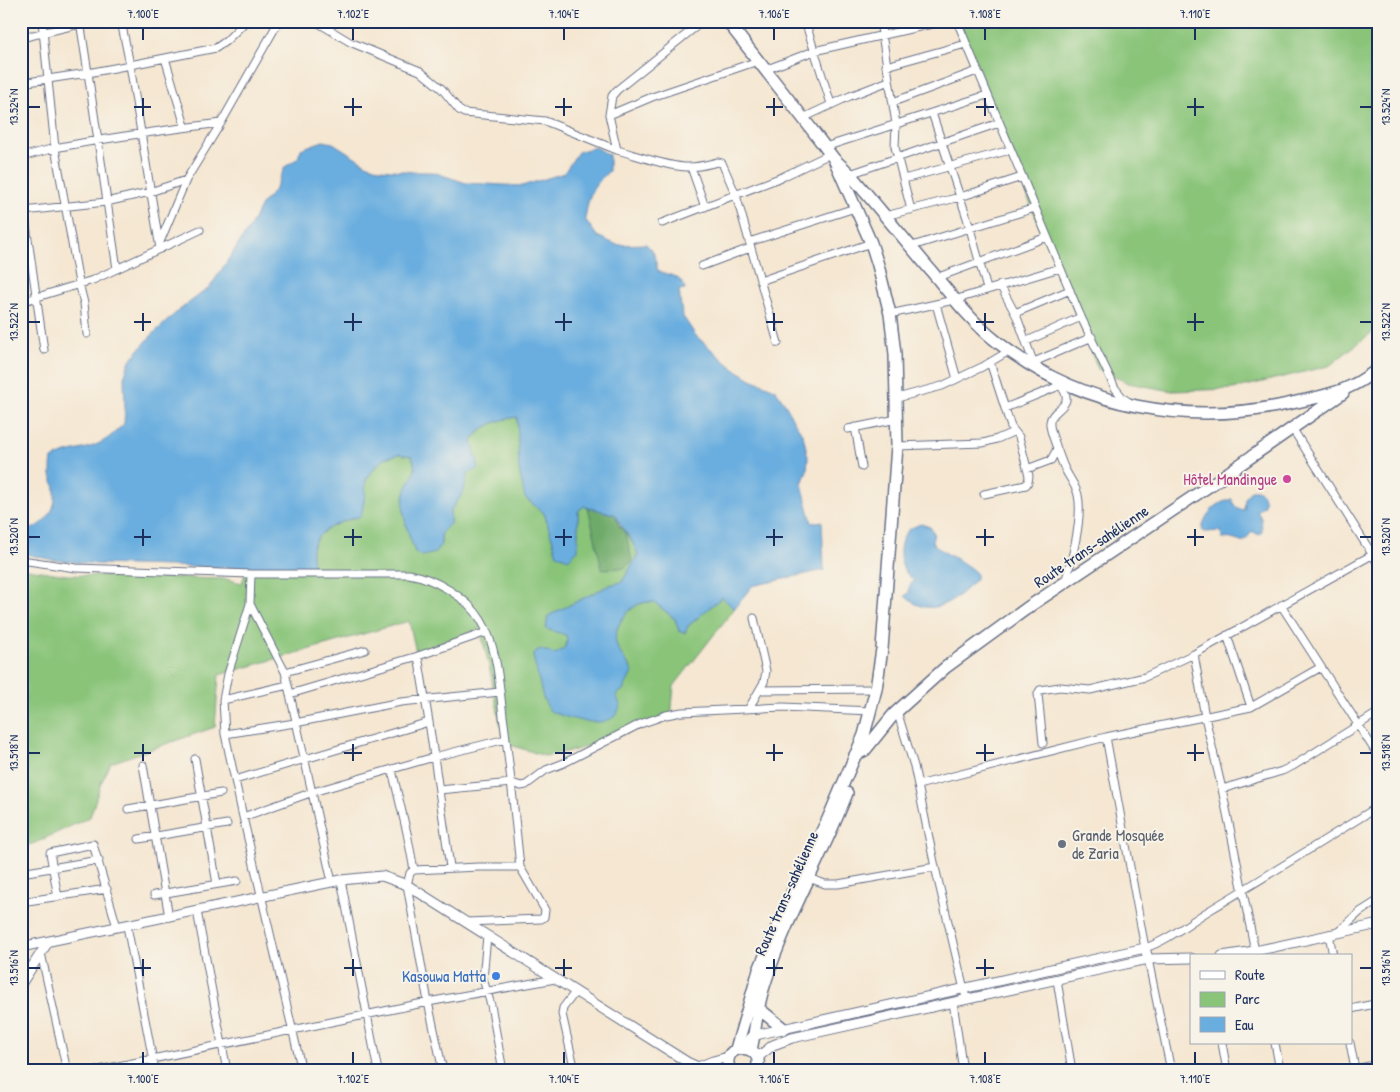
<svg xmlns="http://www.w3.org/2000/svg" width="1400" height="1092" font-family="'Patrick Hand',sans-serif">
	<rect width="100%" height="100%" fill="#f7f3e8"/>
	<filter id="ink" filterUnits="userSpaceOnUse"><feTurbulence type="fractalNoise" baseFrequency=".02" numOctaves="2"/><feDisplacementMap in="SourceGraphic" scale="10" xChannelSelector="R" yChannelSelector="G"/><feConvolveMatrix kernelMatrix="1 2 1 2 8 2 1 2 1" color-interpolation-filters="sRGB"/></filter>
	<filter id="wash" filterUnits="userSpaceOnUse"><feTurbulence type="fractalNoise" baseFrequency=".0096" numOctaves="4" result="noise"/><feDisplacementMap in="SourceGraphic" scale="20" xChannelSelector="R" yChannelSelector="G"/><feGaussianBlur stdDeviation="1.12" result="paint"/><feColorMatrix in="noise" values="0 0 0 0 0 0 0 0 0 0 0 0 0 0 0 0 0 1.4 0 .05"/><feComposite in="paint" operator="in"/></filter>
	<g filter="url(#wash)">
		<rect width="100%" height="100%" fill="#f5e7d2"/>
		<!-- green -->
		<path fill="#89c479" stroke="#527a6c" d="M956,21H1379V327L1329,366L1233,389L1172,391L1128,383L1098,369Z
			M517,417L525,498L544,513L557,554L578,534V511L584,506C590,508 597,509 603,512C616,518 634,541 638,555L622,582L610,585L558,611L568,641L566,648L555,654L547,651L535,663L538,673L616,695L631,666C624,660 618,652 616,643C612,628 628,607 642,603C645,602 650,602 654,602L675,619L679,631L688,626L722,597L734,609L674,686L671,718L576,750L545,756L504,743L489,665L480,629L416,652L409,621L219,675L215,727L111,763L101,783L90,817L35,843L21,847V568L67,575L226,579L242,583L247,568L313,570C313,563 311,555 312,549C317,528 343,521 361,516L365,496L366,480L376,466L385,458L399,454L412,456C419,477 410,477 405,493C400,512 409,535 415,552L441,544V533L450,524V511L463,493L474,452L472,441C481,426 500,419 517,417Z"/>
		<!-- forest -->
		<path fill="#6eaa69" stroke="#446c64" d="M588,507L616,515L619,526L626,534L632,561L624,568L602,569Z"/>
		<!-- water -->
		<path fill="#6aaedf" stroke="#426e9e" d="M323,141L333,143L366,164L380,169L414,172H433L466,183L522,186L564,173L578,152L595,147L609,155V171C591,188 589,194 585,219L597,236L617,245L646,244L653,251L658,271C669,275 682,276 685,289L679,290L682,315L696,336L733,368L751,379L775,389L786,405L793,420L803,435L808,457L807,470L802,484L812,523L822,521L824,570L752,586L734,609L722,597L688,626L685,633L679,631L675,619L654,602C650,602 645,602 642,603C628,607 612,628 616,643C618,655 630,662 632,673L623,690L616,695L620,705C619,709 618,713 615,716C599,729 567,718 550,711L543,698L533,656L539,649L555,654C564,649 569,646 566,635L546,629L548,616L610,585L622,582L638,555C634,539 621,530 616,515L584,506L578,511V550L568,559L557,554L544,513L525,498L519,469L517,417C500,419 480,426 472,441L479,468L468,474L463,493L450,511V524L441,533V544L435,553L422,556L415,552C409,535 400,512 405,493C409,477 420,476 412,456L399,454L385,458L376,466L366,480L365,496L361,516C343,521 317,528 312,549C311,555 313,563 314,570L97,564L53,560L21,553V534C41,526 57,515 55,491C55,485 52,480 51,475C51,470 51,464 52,459C67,450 86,451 102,442C110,438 117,430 124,424L125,408L124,377L130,360L152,335L178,311L210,287L250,227L261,205L274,191L285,167L298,158L301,149Z
			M1251,490H1257L1262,493L1265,501L1263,506L1257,512C1263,518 1261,523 1262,531L1259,535L1252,531L1245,541C1236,542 1230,537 1222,538L1221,531L1205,532L1202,530C1204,514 1217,502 1232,499C1233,506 1238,509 1244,510L1245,499Z
			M921,524L930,527L934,533L932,542C944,555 963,560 976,573V579C956,600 931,621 905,596L909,592V587L914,580C899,571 896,549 905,534C908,529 915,526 921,524Z"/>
	</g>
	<g filter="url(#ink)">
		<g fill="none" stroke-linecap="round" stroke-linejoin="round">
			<!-- minor casing -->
			<g stroke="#676f87" stroke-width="9">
				<path id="minor" d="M80,21L88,73L130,65L121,21
					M315,21L350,42L420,71L442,89L459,110L464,113L545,121L617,150
					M703,21L617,90L612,96L609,115L652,97L758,61
					M805,21L831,104
					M880,21L896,124L895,147L911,210
					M957,21L1081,317L1115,388L1123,398L1129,402
					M21,38L92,21
					M165,58L185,126
					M886,66L966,44
					M765,70L814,51L945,21
					M21,83L88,73L117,269
					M893,102L977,71
					M932,113L967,218L987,289
					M609,115L617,150C636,155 671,168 690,167C699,167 709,164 718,162L722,163L736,195L778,343
					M803,118L850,96L889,81
					M825,147L987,95
					M21,157L55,148L42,21
					M691,167L705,207
					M850,174L999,123
					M904,179L1010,150
					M21,184L24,211L22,212
					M885,216L960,197L1022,177
					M662,223L782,177L830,154
					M160,242L186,180
					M749,242L855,208
					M909,247L1035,208
					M160,249L130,65L216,48L226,41L246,21
					M702,266L750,248
					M936,278L1047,237
					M760,281L871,243
					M1000,285L1017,317L1035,367
					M21,302L93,280L200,230
					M936,304L957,379
					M1015,313L1070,290
					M890,314L954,300L1060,268
					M87,334L84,303L79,283L55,148C110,137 165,130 221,123
					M1027,341L1081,317
					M44,350L24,211L106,202L150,192L186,180L221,123L279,21
					M1034,362L1092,337
					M897,398L942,386L982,367L1009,351
					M1005,408L1054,388L1064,383
					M855,427L862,467
					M1292,428L1379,565
					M848,429L897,419
					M897,446L983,443L997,439L1013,432
					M1057,449C1060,456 1062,464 1066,471C1070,479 1076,486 1078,495C1083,518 1072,560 1065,582
					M1027,469L1051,460L1057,449C1055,441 1049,430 1050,422C1051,408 1078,407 1060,385
					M984,494L1026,485L1028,482L1029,476L1019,437L1011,427L990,362
					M21,560L76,568L251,574H409C434,578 468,598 481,620C498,648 499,684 503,716C510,766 515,817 520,867H479L414,870L410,873L407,885L428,1002L443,1071
					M250,604L285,672L332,882
					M1281,605L1379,757
					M1227,635L1251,707
					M1194,654L1205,717L1222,789L1256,956
					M285,672L365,650
					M288,685L223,700L225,734L243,817L302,1071
					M760,690L876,689
					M290,694L418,656L487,632
					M223,700L228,674L250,604L251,574
					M749,708L764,682L766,671L754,618
					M897,711L914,766L935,867L966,998
					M429,722L450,867
					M225,734L295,723L401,702L500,692
					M1106,737L1145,948C1169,940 1188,923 1210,910C1267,876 1323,841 1379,806
					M1043,743L1038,694L1040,690L1060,687L1090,690L1145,677L1194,654L1379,551
					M195,759L217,884
					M143,765L169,917
					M392,770L407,833L414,870
					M235,780L429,722L418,656
					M918,785L1106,737L1251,707L1321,667
					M1222,789L1282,771L1293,766L1379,712
					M439,790L512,783L521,786L526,785L546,770L564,763L640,724L666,715L682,712L783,707L871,711
					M128,809L221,793
					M243,817L313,792L434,757L506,739
					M139,839L227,824
					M21,873L99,860
					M806,877L825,884H838L935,867
					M341,880L378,1071
					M154,895L237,881
					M58,897L50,853L93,844L117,927
					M21,902L107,889
					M197,911L227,1071
					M467,922L541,919L544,917L545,910L520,867
					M127,926L155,1071
					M1338,932L1360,912L1379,900
					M1329,934L1333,956
					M487,936L483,979L491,1005L503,1071
					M41,953L67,1071
					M1148,959L1171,1071
					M1057,980L1072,1071
					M953,1002L963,1071
					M1351,1009L1379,1003
					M1222,1043L1227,1071
					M1275,1043L1280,1071
					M1350,1043L1355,1069
					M94,1071L428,1002L555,979
					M575,1071L562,1014L563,1008L576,991
					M1345,1071L1379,1064"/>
			</g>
			<!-- tertiary casing -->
			<g stroke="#676f87" stroke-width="11">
				<path id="tertiary" d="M21,947L341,880L382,876L407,885L687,1062L707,1071
					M1222,956L1255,951L1379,924
					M21,984L48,942
					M736,1049L754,1036L760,1034L1145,948L1148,959
					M757,1058L773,1045L792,1038L1148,959L1191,958
					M698,1067L713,1061L728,1057
					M716,1071L729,1069"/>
			</g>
			<!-- trunk casing -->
			<g stroke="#676f87" stroke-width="14">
				<path id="trunk" d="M727,21L803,118L834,159L850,174C879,209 908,243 937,278C955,300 973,323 996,341C1080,408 1189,427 1292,403C1310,399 1337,394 1353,385C1362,381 1370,374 1379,369
					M855,755L865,750L894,714L946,667L1030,606L1212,484L1343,393
					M758,1008L784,1029
					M736,1049L759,970L790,897L828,819L864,735L876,689L882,649L897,446L895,354L890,314L878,265L871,243L834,159
					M751,1050C756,1028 757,1005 765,983C786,917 822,857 847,793
					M730,1071C717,1040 769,1042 756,1071"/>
			</g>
			<!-- minor -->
			<use href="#minor" stroke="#fff" stroke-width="7"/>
			<!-- tertiary -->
			<use href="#tertiary" stroke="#fff" stroke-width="9"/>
			<!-- trunk -->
			<use href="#trunk" stroke="#fff" stroke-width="11"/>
		</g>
	</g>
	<!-- ticks -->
	<path fill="none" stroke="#1b2f5e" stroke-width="2" d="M143,28V40M353,28V40M564,28V40M774,28V40M985,28V40M1195,28V40M143,98V116M353,98V116M564,98V116M774,98V116M985,98V116M1195,98V116M28,107H40M134,107H151M344,107H362M555,107H572M766,107H783M976,107H994M1187,107H1204M1360,107H1372M143,313V331M353,313V331M564,313V331M774,313V331M985,313V331M1195,313V331M28,322H40M134,322H151M344,322H362M555,322H572M766,322H783M976,322H994M1187,322H1204M1360,322H1372M143,529V546M353,529V546M564,529V546M774,529V546M985,529V546M1195,529V546M28,537H40M134,537H151M344,537H362M555,537H572M766,537H783M976,537H994M1187,537H1204M1360,537H1372M143,744V761M353,744V761M564,744V761M774,744V761M985,744V761M1195,744V761M28,753H40M134,753H151M344,753H362M555,753H572M766,753H783M976,753H994M1187,753H1204M1360,753H1372M143,959V976M353,959V976M564,959V976M774,959V976M985,959V976M28,968H40M134,968H151M344,968H362M555,968H572M766,968H783M976,968H994M1360,968H1372M143,1052V1064M353,1052V1064M564,1052V1064M774,1052V1064M985,1052V1064M1195,1052V1064"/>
	<!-- markers -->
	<circle fill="#d1479c" stroke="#f7f3e8" stroke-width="2" cx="1287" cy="479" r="5"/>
	<circle fill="#6b7280" stroke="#f7f3e8" stroke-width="2" cx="1062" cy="844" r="5"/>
	<circle fill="#3f7fe0" stroke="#f7f3e8" stroke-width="2" cx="496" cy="976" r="5"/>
	<g text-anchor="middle" stroke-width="4" stroke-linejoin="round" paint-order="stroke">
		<!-- hotel labels -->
		<g font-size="16" fill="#b23c85" stroke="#f7f3e8" text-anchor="end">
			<text x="1277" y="485">Hôtel Mandingue</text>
		</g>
		<!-- street labels -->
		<g font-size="16" fill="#1b2f5e" stroke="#f7f3e8">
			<text transform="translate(1091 546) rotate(-34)" y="6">Route trans-sahélienne</text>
			<text transform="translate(786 893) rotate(-66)" y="6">Route trans-sahélienne</text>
		</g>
		<!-- worship labels -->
		<g font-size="16" fill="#5b616d" stroke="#f7f3e8" text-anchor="start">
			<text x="1072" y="841">Grande Mosquée<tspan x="1072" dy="18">de Zaria</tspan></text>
		</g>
		<!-- shop labels -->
		<g font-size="16" fill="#366cbe" stroke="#f7f3e8" text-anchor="end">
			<text x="486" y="982">Kasouwa Matta</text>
		</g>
	</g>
	<!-- margin -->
	<rect width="1400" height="1092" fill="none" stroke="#f7f3e8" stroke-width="55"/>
	<!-- legend -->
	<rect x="1190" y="954" width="162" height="90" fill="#f7f3e8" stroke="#9fa5b1"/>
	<rect x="1200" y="971" width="25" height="8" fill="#ffffff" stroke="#9fa5b1"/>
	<text x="1235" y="980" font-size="15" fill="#1b2f5e">Route</text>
	<rect x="1200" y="992" width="25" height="15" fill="#89c479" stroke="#9fa5b1"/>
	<text x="1235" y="1004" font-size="15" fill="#1b2f5e">Parc</text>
	<rect x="1200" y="1017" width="25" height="15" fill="#6aaedf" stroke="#9fa5b1"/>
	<text x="1235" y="1030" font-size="15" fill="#1b2f5e">Eau</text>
	<rect x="28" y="28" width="1344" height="1036" fill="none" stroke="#1b2f5e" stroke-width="2"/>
	<g font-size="12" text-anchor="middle" fill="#1b2f5e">
		<text x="143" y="18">7.100°E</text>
		<text x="353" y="18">7.102°E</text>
		<text x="564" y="18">7.104°E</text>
		<text x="774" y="18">7.106°E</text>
		<text x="985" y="18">7.108°E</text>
		<text x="1195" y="18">7.110°E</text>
		<text transform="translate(14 107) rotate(-90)" y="4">13.524°N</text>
		<text transform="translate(1386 107) rotate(-90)" y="4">13.524°N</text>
		<text transform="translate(14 322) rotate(-90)" y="4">13.522°N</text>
		<text transform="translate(1386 322) rotate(-90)" y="4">13.522°N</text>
		<text transform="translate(14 537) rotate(-90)" y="4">13.520°N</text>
		<text transform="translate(1386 537) rotate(-90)" y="4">13.520°N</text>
		<text transform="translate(14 753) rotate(-90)" y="4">13.518°N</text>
		<text transform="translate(1386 753) rotate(-90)" y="4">13.518°N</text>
		<text transform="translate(14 968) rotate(-90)" y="4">13.516°N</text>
		<text transform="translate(1386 968) rotate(-90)" y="4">13.516°N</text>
		<text x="143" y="1083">7.100°E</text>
		<text x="353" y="1083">7.102°E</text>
		<text x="564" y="1083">7.104°E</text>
		<text x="774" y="1083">7.106°E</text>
		<text x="985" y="1083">7.108°E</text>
		<text x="1195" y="1083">7.110°E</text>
	</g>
</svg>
